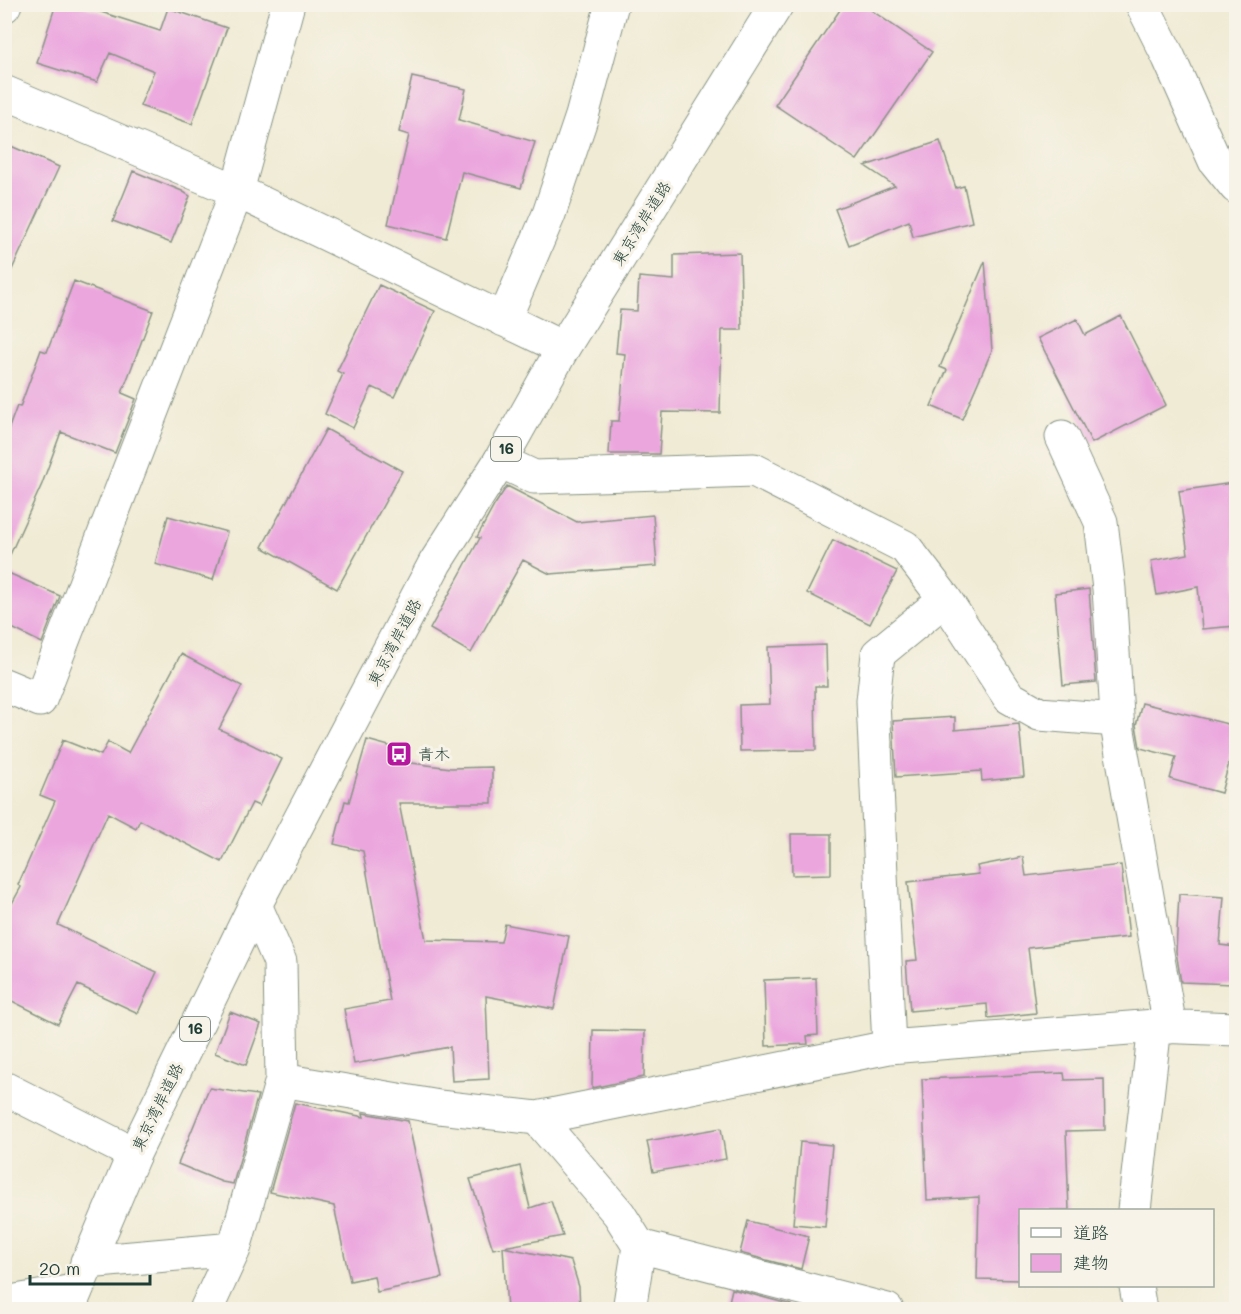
<svg xmlns="http://www.w3.org/2000/svg" width="1241" height="1314" font-family="Mali,'Klee One',sans-serif">
	<rect width="100%" height="100%" fill="#f7f3e8"/>
	<filter id="ink" filterUnits="userSpaceOnUse"><feTurbulence type="fractalNoise" baseFrequency=".0167" numOctaves="2"/><feDisplacementMap in="SourceGraphic" scale="12" xChannelSelector="R" yChannelSelector="G"/><feConvolveMatrix kernelMatrix="1 2 1 2 8 2 1 2 1" color-interpolation-filters="sRGB"/></filter>
	<filter id="wash" filterUnits="userSpaceOnUse"><feTurbulence type="fractalNoise" baseFrequency=".008" numOctaves="4" result="noise"/><feDisplacementMap in="SourceGraphic" scale="24" xChannelSelector="R" yChannelSelector="G"/><feGaussianBlur stdDeviation="1.35" result="paint"/><feColorMatrix in="noise" values="0 0 0 0 0 0 0 0 0 0 0 0 0 0 0 0 0 1.4 0 .05"/><feComposite in="paint" operator="in"/></filter>
	<g filter="url(#wash)">
		<rect width="100%" height="100%" fill="#f0ebd4"/>
		<g id="blocks">
			<!-- building -->
			<path fill="#eba6de" d="M56,4H76L160,31L168,8L227,28L192,124L140,106L154,71L110,53L97,82L37,63Z
				M844,4H862L932,52L857,160L775,105Z
				M412,77L466,89L459,120L535,142L521,188L462,172L446,238L388,224L409,135L399,132Z
				M940,141L956,188L964,186L972,222L913,237L909,221L849,245L835,209L895,186L865,166Z
				M4,143L59,167L4,287Z
				M133,171L182,191L190,196L171,243L113,221Z
				M740,253L742,330H722L720,413L662,412L659,454H609L611,421H619L625,354L616,353L620,310L637,311L639,277L674,280V255Z
				M985,261L992,350L962,419L931,406L947,370L940,367Z
				M74,281L153,311L122,393L136,399L115,453L61,432L42,484L4,568V441L17,406L20,407L41,350L47,352Z
				M379,285L435,311L394,397L372,387L353,428L325,414L343,374L337,371Z
				M1121,316L1166,405L1092,443L1038,338L1077,319L1085,335Z
				M326,429L402,471L337,589L262,547Z
				M1232,483L1236,514V626L1202,629L1198,587L1157,595L1151,561L1188,554L1179,491Z
				M507,486L577,522L653,515L657,566L550,574L523,560L471,653L430,629L480,538L477,537L494,506Z
				M168,516L227,532L213,580L155,564Z
				M833,540L897,571L870,624L807,593Z
				M4,571L60,596L42,643L4,624Z
				M1089,589L1096,682L1063,685L1055,593Z
				M826,645L827,686H815L816,750L740,751L739,705L770,704L768,647Z
				M181,654L242,686L219,729L282,759L259,806L252,803L222,862L140,820L136,828L108,813L58,925L157,972L138,1013L78,985L58,1024L4,997V918L21,887L18,885L55,801L40,795L63,740L101,755L108,742L128,753Z
				M1142,703L1236,726V737L1221,793L1170,779L1176,757L1140,748L1136,725Z
				M955,717V730L1019,724L1024,777L982,781L981,771L896,777L893,721Z
				M367,740L400,749L396,761L451,768L492,767V803H399L426,940L501,942L505,924L569,936L554,1009L486,996L489,1079L452,1081L450,1047L354,1064L344,1009L390,1001L363,851L334,844L345,801L349,802Z
				M791,834H831V874L792,875Z
				M1023,857L1026,876L1121,865L1129,937L1028,948L1036,1013L988,1018L987,1004L910,1011L906,961L917,960L908,882L979,874L977,866Z
				M1179,894L1224,897L1220,945L1236,947L1233,984L1181,982L1176,951Z
				M816,978L818,1035L807,1036L808,1044L766,1046L764,980Z
				M230,1012L261,1024L246,1065L215,1053Z
				M593,1030L645,1031L644,1077L592,1088Z
				M1064,1073L1065,1080L1104,1079L1105,1130L1066,1131L1069,1210H1020V1280L977,1279L979,1197L927,1200L922,1079Z
				M209,1088L258,1095L233,1184L222,1182L178,1164Z
				M295,1103L364,1117L363,1113L408,1121L442,1278L377,1292L374,1276L350,1281L334,1206L270,1192Z
				M721,1128L726,1159L653,1172L647,1141Z
				M800,1142L832,1145L825,1227L793,1224Z
				M520,1166L530,1208L551,1201L563,1236L493,1249L470,1179Z
				M748,1221L809,1236L801,1269L740,1253Z
				M503,1247L571,1261L579,1287L580,1310H507Z
				M732,1289L792,1305L791,1310H727Z"/>
		</g>
	</g>
	<g filter="url(#ink)">
		<use href="#blocks" fill-opacity="0" stroke="#889484" stroke-width="1.5"/>
		<g fill="none" stroke-linecap="round" stroke-linejoin="round">
			<!-- minor casing -->
			<g stroke="#889484" stroke-width="35">
				<path id="minor" d="M1142,4L1169,58L1215,161L1236,187
					M4,6L5,4
					M4,92L237,191L563,348
					M504,320L549,214L582,116L612,4
					M1062,437L1101,522L1109,589L1118,731L1170,1027
					M500,461L534,477L754,470L905,547L945,599L1009,697L1039,714L1117,720
					M4,685L40,700L237,191L288,4
					M889,1047L873,701L878,654L945,599
					M282,1080L439,1107L537,1118L889,1047L1155,1026L1236,1029
					M4,1088L134,1154
					M537,1118L619,1214L639,1246L629,1310
					M1134,1210L1155,1026
					M639,1246L887,1310
					M87,1262L234,1249
					M1136,1286L1140,1310
					M4,1306L16,1301L74,1291
					M206,1310L234,1249L282,1080L280,962L255,905"/>
			</g>
			<!-- highway casing -->
			<g stroke="#889484" stroke-width="35">
				<path id="highway" d="M68,1310L134,1154L255,905L435,563L500,461L563,348L777,4"/>
			</g>
			<!-- minor -->
			<use href="#minor" stroke="#fff" stroke-width="33"/>
			<!-- highway -->
			<use href="#highway" stroke="#fff" stroke-width="33"/>
		</g>
	</g>
	<!-- icons -->
	<defs>
		<g id="bus-square" transform="scale(1.35)"><rect x="-9" y="-9" width="18" height="18" rx="4" fill="#b5179e" stroke="#f7f3e8"/><path d="M-5-6H5V4H4V6H2V4H-2V6H-4V4H-5ZM-3.5-4V0h7V-4ZM-3.5 1.2v1.5H-2V1.2ZM2 1.2v1.5H3.5V1.2Z" fill="#fff"/></g>
	</defs>
	<g fill-rule="evenodd">
		<use href="#bus-square" x="399" y="754"/>
	</g>
	<g text-anchor="middle" stroke-width="6" stroke-linejoin="round" paint-order="stroke">
		<!-- shield labels -->
		<g fill="#f7f3e8" stroke="#60746a" stroke-width="1.5">
			<rect x="491" y="437" width="30" height="24" rx="4.5"/>
			<rect x="180" y="1017" width="30" height="24" rx="4.5"/>
		</g>
		<g font-size="15" font-weight="bold" fill="#1f3d34">
			<text x="506" y="454">16</text>
			<text x="195" y="1034">16</text>
		</g>
		<!-- street labels -->
		<g font-size="16" fill="#1f3d34" stroke="#f7f3e8">
			<text transform="translate(641 223) rotate(-58)" y="6">東京湾岸道路</text>
			<text transform="translate(394 642) rotate(-62)" y="6">東京湾岸道路</text>
			<text transform="translate(157 1107) rotate(-64)" y="6">東京湾岸道路</text>
		</g>
		<!-- poi labels -->
		<g font-size="16" fill="#1f3d34" stroke="#f7f3e8" text-anchor="start">
			<text x="418" y="760">青木</text>
		</g>
	</g>
	<!-- margin -->
	<rect width="1241" height="1314" fill="none" stroke="#f7f3e8" stroke-width="24"/>
	<!-- legend -->
	<rect x="1019" y="1209" width="195" height="78" fill="#f7f3e8" stroke="#a1aaa0" stroke-width="1.5"/>
	<rect x="1031" y="1228" width="30" height="9" fill="#ffffff" stroke="#a1aaa0" stroke-width="1.5"/>
	<text x="1073" y="1239" font-size="18" fill="#1f3d34">道路</text>
	<rect x="1031" y="1254" width="30" height="18" fill="#eba6de" stroke="#a1aaa0" stroke-width="1.5"/>
	<text x="1073" y="1269" font-size="18" fill="#1f3d34">建物</text>
	<!-- scale -->
	<path d="M30 1275v9h120v-9" fill="none" stroke="#1f3d34" stroke-width="3"/>
	<text x="39" y="1275" font-size="18" fill="#1f3d34" stroke="#f7f3e8" stroke-width="4.5" paint-order="stroke">20 m</text>
</svg>
